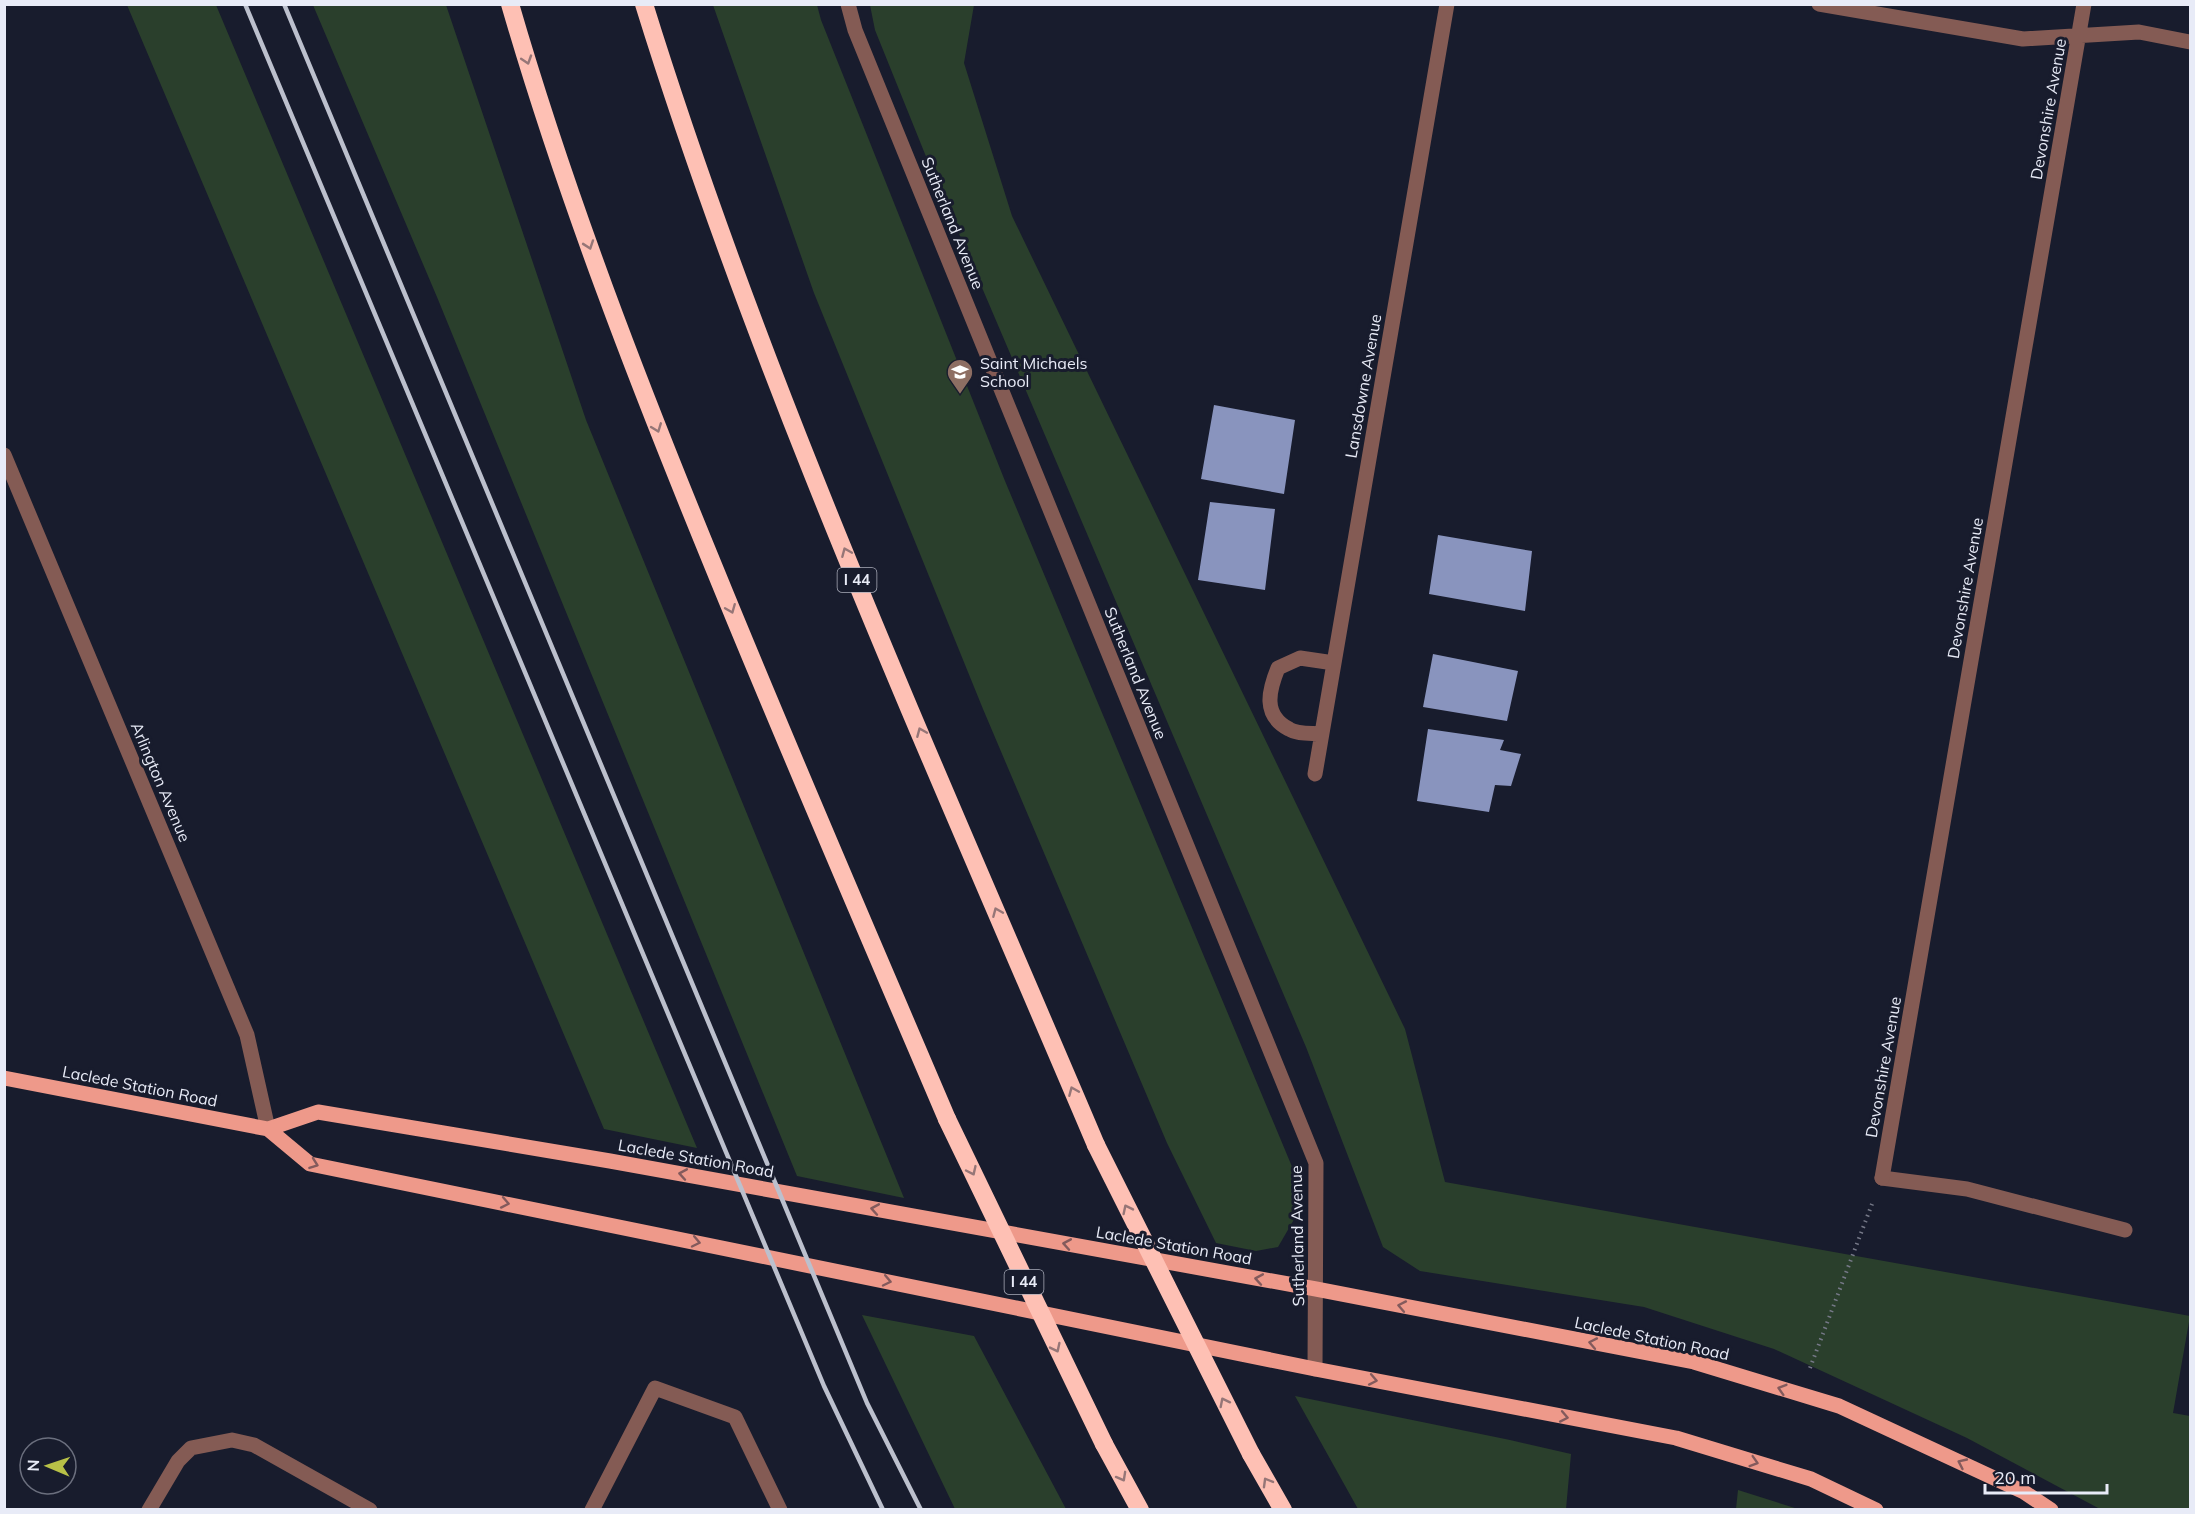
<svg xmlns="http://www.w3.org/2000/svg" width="2195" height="1514" font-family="Mulish,sans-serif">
	<rect width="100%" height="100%" fill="#181c2d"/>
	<!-- green -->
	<path fill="#2a3f2c" d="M127,5H216L697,1148L604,1129Z
		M313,5H446L586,420L904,1198L797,1176L437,297Z
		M713,5H817L821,20L1005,481L1298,1181L1296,1216L1278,1247L1256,1251L1216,1243L1167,1143L983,709L814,293Z
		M870,5H974L964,63L1012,216L1405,1029L1445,1182L2190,1316L2173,1413L2190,1416V1509H2100L1967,1438L1774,1349L1644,1307L1420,1271L1383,1247L1306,1047L925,154L875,30Z
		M862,1315L974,1336L1066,1509H955Z
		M1295,1396L1510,1440L1571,1454L1566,1509H1358Z
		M1738,1490L1798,1509H1736Z"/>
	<!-- building -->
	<path fill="#8994be" d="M1214,405L1295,420L1284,494L1201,479Z
		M1210,502L1275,509L1265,590L1198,580Z
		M1438,535L1532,551L1525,611L1429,594Z
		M1433,654L1518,671L1507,721L1423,707Z
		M1428,729L1504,740L1500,750L1521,754L1511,786L1495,785L1489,812L1417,801Z"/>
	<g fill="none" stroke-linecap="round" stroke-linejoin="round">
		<!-- path -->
		<path stroke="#767988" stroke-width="4" stroke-dasharray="1.5 4.5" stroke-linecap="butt" d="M1810,1368L1872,1204"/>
		<!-- service -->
		<path stroke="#845b54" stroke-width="15" d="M1882,1178L1967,1189L2125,1230
			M149,1510L178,1461L191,1448L232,1440L254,1445L370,1510
			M592,1510L655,1388L735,1417L780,1510"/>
		<!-- minor -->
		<path stroke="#845b54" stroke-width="15" d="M848,4L855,30L1316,1163L1315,1369
			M1819,4L2023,39L2139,32L2190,42
			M4,455L247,1035L268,1129
			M1321,734C1312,733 1296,734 1289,729C1262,715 1269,690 1278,668L1300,658L1334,663
			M1315,774L1447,4
			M1882,1178L2084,4"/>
		<!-- primary -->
		<path stroke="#ee998a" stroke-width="15" d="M4,1078L268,1129L310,1164L1315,1369L1676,1438L1811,1479L1876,1510
			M268,1129L318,1112L610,1161L1316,1289L1694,1362L1839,1406L2024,1492L2051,1510"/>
		<!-- motorway -->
		<path stroke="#fec0b4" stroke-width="18" d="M510,4C566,197 639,385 715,570C790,754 869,936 947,1119
			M644,4C765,394 937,770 1096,1145
			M1104,1444L1140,1510
			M1251,1454L1283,1510"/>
		<!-- rail -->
		<path stroke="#bcc0cd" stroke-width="4.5" d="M245,4L824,1386L883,1510
			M284,4L867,1403L921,1510"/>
		<!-- motorway-bridge -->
		<path stroke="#fec0b4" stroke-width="18" d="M947,1119L1104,1444
			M1096,1145L1251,1454"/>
	</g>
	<!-- one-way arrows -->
	<defs><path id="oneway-chevron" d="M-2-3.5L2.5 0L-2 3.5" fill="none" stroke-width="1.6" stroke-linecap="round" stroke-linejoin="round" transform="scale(1.5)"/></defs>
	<g stroke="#967677">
		<use href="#oneway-chevron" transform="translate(527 60) rotate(72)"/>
		<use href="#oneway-chevron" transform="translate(589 245) rotate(71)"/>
		<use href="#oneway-chevron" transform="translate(657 428) rotate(69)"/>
		<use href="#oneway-chevron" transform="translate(846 552) rotate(-113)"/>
		<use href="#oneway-chevron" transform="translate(731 609) rotate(68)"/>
		<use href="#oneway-chevron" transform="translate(921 732) rotate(-113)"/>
		<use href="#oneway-chevron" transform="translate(997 912) rotate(-113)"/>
		<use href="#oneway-chevron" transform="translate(1073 1091) rotate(-113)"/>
		<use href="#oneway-chevron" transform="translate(972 1171) rotate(65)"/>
		<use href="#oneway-chevron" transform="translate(1127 1209) rotate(-116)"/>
		<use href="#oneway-chevron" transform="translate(1056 1348) rotate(64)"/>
		<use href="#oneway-chevron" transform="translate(1224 1402) rotate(-117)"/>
		<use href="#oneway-chevron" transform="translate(1122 1477) rotate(61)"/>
		<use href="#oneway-chevron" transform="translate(1267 1482) rotate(-120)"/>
	</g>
	<g stroke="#835a5c">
		<use href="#oneway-chevron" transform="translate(314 1164) rotate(20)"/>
		<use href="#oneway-chevron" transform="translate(683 1174) rotate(-170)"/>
		<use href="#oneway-chevron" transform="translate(505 1203) rotate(11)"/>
		<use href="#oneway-chevron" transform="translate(875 1209) rotate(-170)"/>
		<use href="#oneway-chevron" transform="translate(696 1242) rotate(12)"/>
		<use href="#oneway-chevron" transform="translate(1067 1244) rotate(-170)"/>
		<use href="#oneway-chevron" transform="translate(1259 1279) rotate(-170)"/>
		<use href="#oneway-chevron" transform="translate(887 1281) rotate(12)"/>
		<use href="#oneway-chevron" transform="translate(1402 1306) rotate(-169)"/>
		<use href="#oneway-chevron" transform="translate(1593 1343) rotate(-169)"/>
		<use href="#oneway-chevron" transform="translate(1373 1380) rotate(11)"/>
		<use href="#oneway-chevron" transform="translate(1782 1389) rotate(-163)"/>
		<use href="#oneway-chevron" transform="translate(1564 1417) rotate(11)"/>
		<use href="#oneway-chevron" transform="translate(1754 1462) rotate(17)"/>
		<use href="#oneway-chevron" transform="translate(1962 1463) rotate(-155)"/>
	</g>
	<!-- icons -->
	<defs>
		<g id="school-pin" transform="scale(1.35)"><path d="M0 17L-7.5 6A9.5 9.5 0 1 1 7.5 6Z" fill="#8d6e63" stroke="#181c2d"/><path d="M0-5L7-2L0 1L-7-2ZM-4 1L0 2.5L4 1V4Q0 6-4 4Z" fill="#fff"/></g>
	</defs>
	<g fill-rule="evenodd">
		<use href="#school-pin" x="960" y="372"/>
	</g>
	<g text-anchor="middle" stroke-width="6" stroke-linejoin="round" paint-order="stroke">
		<!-- shield labels -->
		<g fill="#181c2d" stroke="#aaadba" stroke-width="1.5">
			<rect x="837.5" y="568" width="39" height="24" rx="4.5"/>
			<rect x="1004.5" y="1270" width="39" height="24" rx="4.5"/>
		</g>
		<g font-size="15" font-weight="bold" fill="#e8ebf7">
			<text x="857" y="585">I 44</text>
			<text x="1024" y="1287">I 44</text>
		</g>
		<!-- street labels -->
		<g font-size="16" fill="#e8ebf7" stroke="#181c2d">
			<text transform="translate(2048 109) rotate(-80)" y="6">Devonshire Avenue</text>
			<text transform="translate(953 223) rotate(68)" y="6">Sutherland Avenue</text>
			<text transform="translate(1363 386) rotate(-80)" y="6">Lansdowne Avenue</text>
			<text transform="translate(1965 588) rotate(-80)" y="6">Devonshire Avenue</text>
			<text transform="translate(1136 673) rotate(68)" y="6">Sutherland Avenue</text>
			<text transform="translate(161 782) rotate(67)" y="6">Arlington Avenue</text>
			<text transform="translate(1883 1067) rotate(-80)" y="6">Devonshire Avenue</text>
			<text transform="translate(140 1086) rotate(11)" y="6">Laclede Station Road</text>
			<text transform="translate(696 1158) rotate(10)" y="6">Laclede Station Road</text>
			<text transform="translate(1297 1236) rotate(-91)" y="6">Sutherland Avenue</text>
			<text transform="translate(1174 1245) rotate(10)" y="6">Laclede Station Road</text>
			<text transform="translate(1652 1338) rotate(12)" y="6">Laclede Station Road</text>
		</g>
		<!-- poi labels -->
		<g font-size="16" fill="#e8ebf7" stroke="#181c2d" text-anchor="start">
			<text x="980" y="369">Saint Michaels<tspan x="980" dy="18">School</tspan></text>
		</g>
	</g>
	<!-- border -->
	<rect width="2195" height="1514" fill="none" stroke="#e8ebf7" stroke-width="12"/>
	<!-- north arrow -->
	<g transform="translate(48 1466) rotate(272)"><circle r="28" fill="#181c2d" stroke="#6b6f7e" stroke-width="1.5"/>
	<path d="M0-4.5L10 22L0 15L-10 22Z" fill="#b8c147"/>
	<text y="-9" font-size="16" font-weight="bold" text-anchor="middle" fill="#e8ebf7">N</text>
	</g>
	<!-- scale -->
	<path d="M1985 1484v9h122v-9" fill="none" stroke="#e8ebf7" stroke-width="3"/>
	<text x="1994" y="1484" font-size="18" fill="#e8ebf7" stroke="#181c2d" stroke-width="4.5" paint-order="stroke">20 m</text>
</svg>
